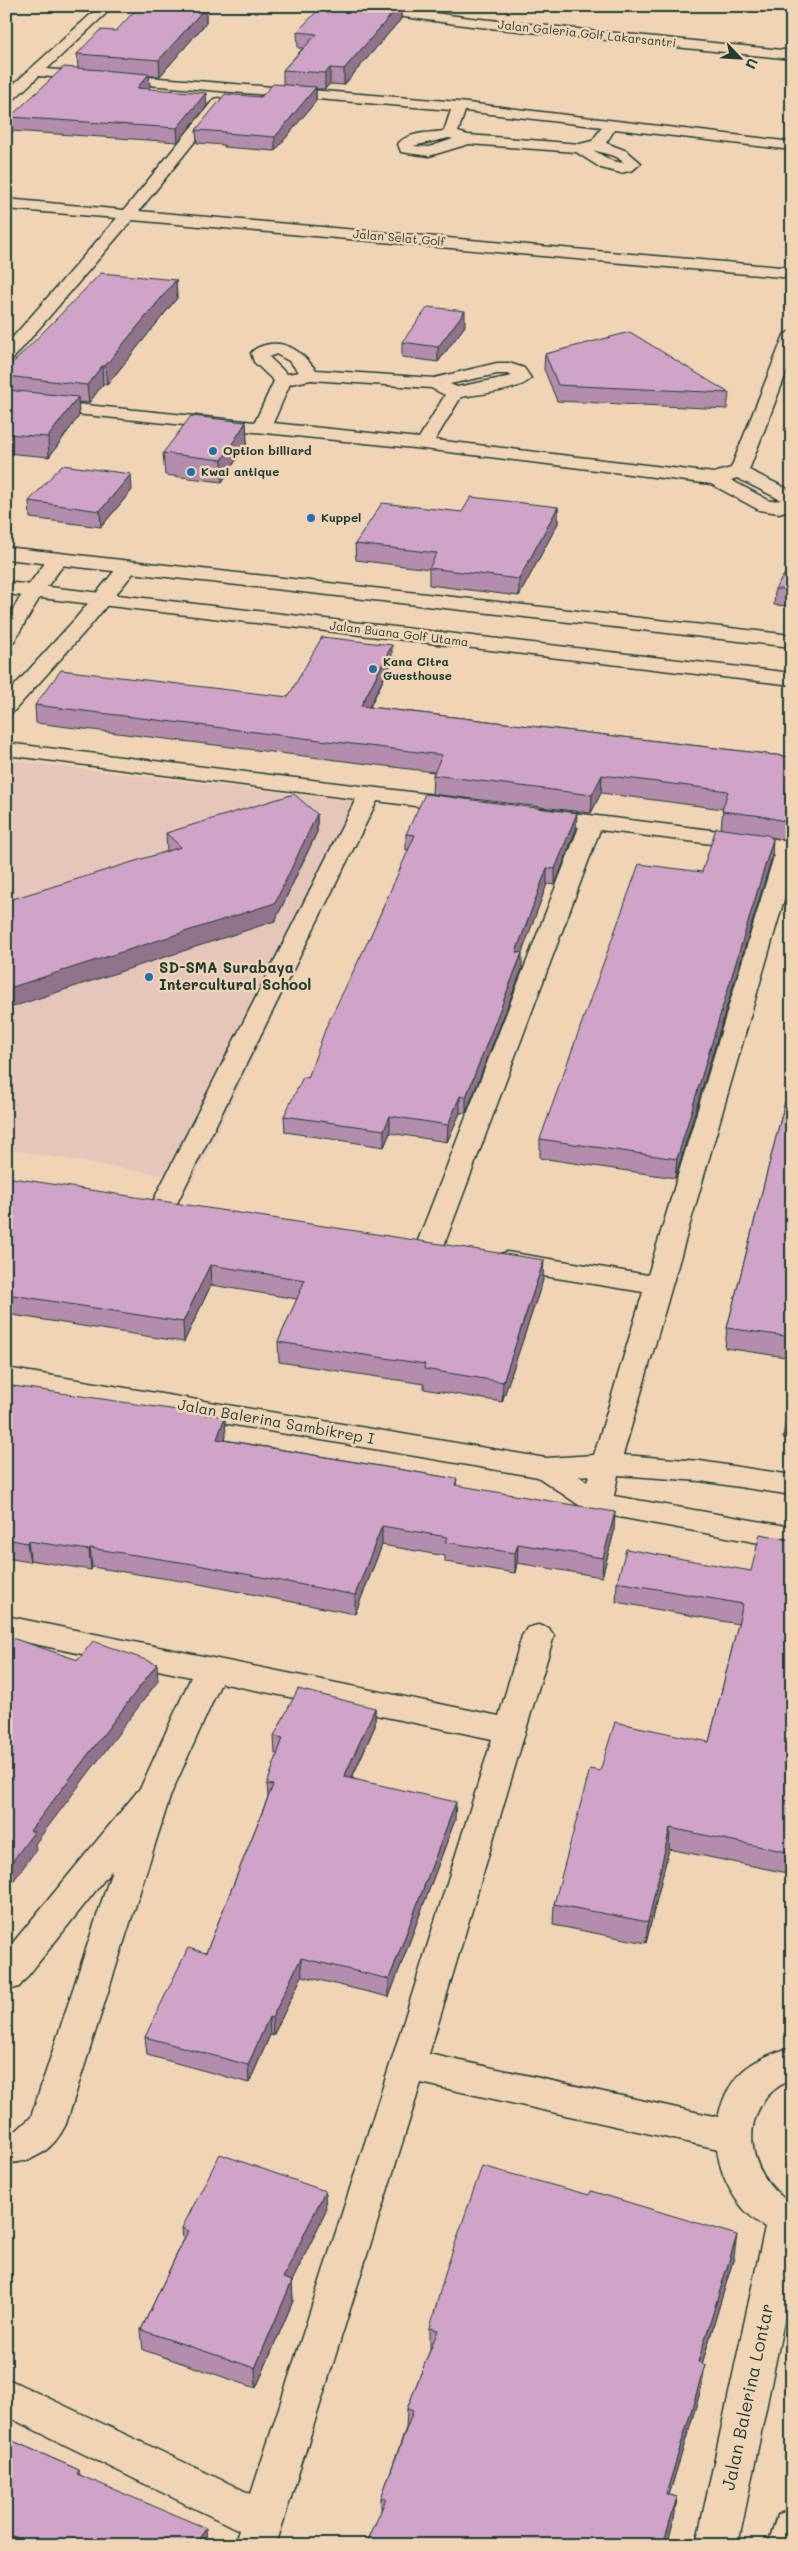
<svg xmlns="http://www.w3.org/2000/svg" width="798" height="2551" font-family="Mali,sans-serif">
	<rect width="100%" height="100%" fill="#efd4b6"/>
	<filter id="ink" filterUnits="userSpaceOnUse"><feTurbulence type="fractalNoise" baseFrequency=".02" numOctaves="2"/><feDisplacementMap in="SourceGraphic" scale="10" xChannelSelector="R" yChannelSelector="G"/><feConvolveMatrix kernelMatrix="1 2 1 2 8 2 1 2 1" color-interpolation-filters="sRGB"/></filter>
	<g filter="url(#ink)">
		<!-- built -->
		<path fill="#e5c6bb" d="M6,760L375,804L194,1180L6,1149Z"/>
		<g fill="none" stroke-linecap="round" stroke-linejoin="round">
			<!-- street casing -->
			<g stroke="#1f3d34" stroke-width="3">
				<path id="street" d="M100,6H114L47,69L459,102L792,142V150L615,129L606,143L627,151L641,163L633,170L621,173L601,168L576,152L469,144L429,156L401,152L398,144C407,132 430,133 444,131L451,110L39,76L11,102L6,103V91ZM465,111L602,127L592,141L580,144L468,135L458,132ZM449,138L453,139L429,147L413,146ZM593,150L617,157L624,163L612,161Z
					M346,6H383L471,18L792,51V59L471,26L352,10Z
					M219,98L226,102L224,105L139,211L792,268V278L132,220L12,360L6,361V345L117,218L6,209V199L124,210L214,99Z
					M792,330V358L749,470L792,491V509L779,513L759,510L711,484L424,449L6,407V397L255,422L274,381L254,362L251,353C255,348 259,347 265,345C288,339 303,354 316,370L434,378L497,363H509L524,368L531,378C522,391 477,394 461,397L435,440L714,473L731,468L784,335ZM276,354L289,361L299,372L287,374L269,357ZM497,374H508L512,376L457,387L450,384ZM311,380L431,388L445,395L419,438L273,423L290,384ZM737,478L781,500L770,501L731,480Z
					M58,553L65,555L68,559L43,592L13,643L6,645V621L24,591L51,555Z
					M128,561L135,563L138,567L135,571L90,626L13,712L6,714V695L76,618L121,563Z
					M6,743L460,798L468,800L471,805L468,810L460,812L377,801L172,1213L163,1215L154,1213L150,1207L356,799L6,755Z
					M540,809L760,836L781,840L792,846V872L623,1455L700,1461L792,1475V1495L700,1481L618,1475L614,1496L792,1527V1549L597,1513L586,1510L538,1477L6,1386V1368L546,1458L594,1455L643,1292L507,1270L497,1267L493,1261L497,1255L507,1252L648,1275L774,856L767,851L760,850L600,830L443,1248L439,1254L429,1256L419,1254L415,1248L579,827L532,821L529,816L532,811ZM589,1475L587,1482L579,1476Z
					M6,1616L499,1716L522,1636L527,1628L538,1625L549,1628L554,1636L429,2054L732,2120L745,2125L751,2136L745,2147L732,2152L421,2083L276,2545H234L239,2530L6,2416V2378L251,2494L390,2065L492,1739L221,1683L171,1794L66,2124C54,2149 34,2163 6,2163V2131L17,2130L31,2117L112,1870L19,1987L6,1991V1951L141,1787L191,1677L6,1638Z"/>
			</g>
			<!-- secondary casing -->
			<g stroke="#1f3d34" stroke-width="3">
				<path id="secondary" d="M6,547L792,635V647L6,559Z
					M6,582L792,673V685L6,594Z
					M792,2047V2079C735,2104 743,2174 792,2204V2282L738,2545H696L765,2227C717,2197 701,2128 733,2082C747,2062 770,2054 792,2047Z
					M792,2509V2545H768L777,2515Z"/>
			</g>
			<!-- street -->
			<use href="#street" fill="#efd4b6" fill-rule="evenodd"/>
			<!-- secondary -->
			<use href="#secondary" fill="#efd4b6" fill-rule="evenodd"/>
		</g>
		<!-- wall -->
		<path fill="#b28dac" stroke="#1f3d34" d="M401,6V19L344,85L330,84L325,89H316V101L275,151L224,147V145L197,143L196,130L283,84V70L303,48H298L297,32Z
			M206,7V23L160,76L149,75L150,87L148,89L207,106L178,142L11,131L10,117L78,68L77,54L116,31Z
			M176,280L177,298L107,385L103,384L89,403L78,402L79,416L49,457L6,453V370Z
			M465,326L438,362L402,357V342Z
			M545,354L729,393L727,409L557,401L544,369Z
			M246,422L247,443L222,482L165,475L163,453Z
			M132,490L101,527L30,518L29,501Z
			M558,507V523L519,596L429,585V569L356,560L355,544L462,512Z
			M792,563V606L774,605L775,589Z
			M392,662L370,707L792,757V824L787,841L771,837L772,857L675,1178L540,1158V1139L702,872L721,829L723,809L601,793L591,813L432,794L433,775L434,772L36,723L35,705L288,697Z
			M317,814V832L275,921L167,852L166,833Z
			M576,829L555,885L547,884L521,953L522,969L466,1113H460L447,1142L390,1133L384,1147L285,1132L284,1116L308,1078L409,850H406V834Z
			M792,1075V1358L725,1348L727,1328Z
			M6,1177L543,1280L502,1402L424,1389V1384L279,1362L278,1342L297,1299L211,1285L184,1342L6,1314Z
			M6,1385L226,1436L225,1440L457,1479L456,1486L614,1532L602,1577L517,1563L515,1573L445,1562V1556L382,1545L355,1614L194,1583L92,1567L91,1570L30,1560V1562L6,1558Z
			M792,1391V1439L783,1438L786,1418Z
			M792,1540V1874L669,1849L646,1943L553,1925L554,1904L600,1771L709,1742L738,1624L616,1602L617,1582L751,1571Z
			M375,1708V1726L352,1778L455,1820L389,1997L302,1976L273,2036L270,2035L249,2083L147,2055L145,2037L206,1953L268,1797L267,1784L278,1754H275L274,1736Z
			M326,2211L292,2281L293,2301L256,2388L143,2350L141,2330L183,2241L182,2228Z
			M734,2257L702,2364V2386L669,2495L677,2497L674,2519L667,2545H366L381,2512V2498L406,2428L407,2409L430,2350V2328Z
			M6,2438L79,2470L80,2475L207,2545H6Z"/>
		<!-- shaded-wall -->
		<path fill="#91738c" stroke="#1f3d34" d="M399,6H401V19L344,85V69Z
			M206,7V23L160,76L159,60Z
			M330,68V84L325,89V73Z
			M149,74L150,87L137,101V88Z
			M316,87V101L275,151V137Z
			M206,93L207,106L178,142L177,128Z
			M176,280L177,298L107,385L105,366Z
			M465,311V326L438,362V347Z
			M102,366L103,384L89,403L87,385Z
			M78,397L79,416L49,457L48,437Z
			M246,422L247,443L222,482V460Z
			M131,474L132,490L101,527L100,511Z
			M558,507V523L519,596V579Z
			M392,645V662L361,723V706Z
			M602,775L601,793L591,813L592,795Z
			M792,811V824L787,841L788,822Z
			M577,813L576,829L555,885V869Z
			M317,814V832L275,921L6,1009V989Z
			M773,839L772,857L675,1178L677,1159Z
			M547,868V884L516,969V952Z
			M522,953V969L466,1113V1097Z
			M460,1096V1113L447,1142L448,1125Z
			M390,1116V1133L384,1147V1130Z
			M544,1260L543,1280L502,1402L503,1382Z
			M210,1265L211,1285L184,1342L183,1322Z
			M225,1417L226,1436L218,1458L217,1439Z
			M615,1512L614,1532L602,1577L603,1558Z
			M382,1526V1545L355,1614V1595Z
			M28,1541L30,1560V1562L27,1543Z
			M518,1544L517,1563L515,1573V1553Z
			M90,1548L92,1567L91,1570L89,1550Z
			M157,1664L158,1681L35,1844L36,1850L6,1891V1870L30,1831Z
			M375,1708V1726L344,1795V1777Z
			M456,1802L455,1820L389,1997V1979Z
			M670,1828L669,1849L646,1943L648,1922Z
			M301,1958L302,1976L273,2036L272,2018Z
			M269,2017L270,2035L249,2083L248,2065Z
			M325,2191L326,2211L284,2298L283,2278Z
			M737,2235L734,2257L696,2384L698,2362Z
			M292,2281L293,2301L256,2388L255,2368Z
			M705,2365L702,2386L663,2515L666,2494Z
			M677,2497L674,2519L667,2545H663Z
			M206,2528L207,2545H197Z"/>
		<!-- building -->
		<path fill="#cfa4c8" stroke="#1f3d34" d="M139,6H189L206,7L159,60L77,54L100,30L116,31Z
			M322,6H399L344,69L330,68L325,73L283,70L317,34L297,32Z
			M64,67L149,74L137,88L206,93L177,128L10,117Z
			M273,84L316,87L275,137L224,133L225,132L196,130L225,94L261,97Z
			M101,273L176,280L105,366H102L87,385L6,376V370Z
			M428,307L465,311L438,347L402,342Z
			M630,332L729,393L558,385L545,354Z
			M6,390L78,397L48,437L6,434Z
			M191,416L246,422L222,460L163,453Z
			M62,465L131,474L100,511L29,501Z
			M471,497L558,507L519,579L429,568L437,553L355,544L382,503L462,512Z
			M792,563V589H775Z
			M322,637L392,645L361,706L792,757V811L788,822L762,816L722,811L728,791L602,775L592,795L433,775L442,755L35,705L61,670L288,697Z
			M294,794L317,814L275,903L6,989V901L181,847L166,833Z
			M425,794L577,813L555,869L547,868L516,952L522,953L466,1097L460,1096L448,1125L390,1116L384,1130L284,1116L303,1077L308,1078L326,1027L370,937L415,835L406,834Z
			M716,828L768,835L773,839L677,1159L540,1139L639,864L702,872Z
			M792,1075V1337L727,1328Z
			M6,1177L544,1260L503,1382L424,1369L425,1364L278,1342L305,1280L210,1265L183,1322L6,1294Z
			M6,1385L225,1417L217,1439L457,1479L455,1485L615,1512L603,1558L518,1544L515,1553L445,1542L447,1537L382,1526L355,1595L193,1564L90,1548L89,1550L28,1541L27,1543L6,1539Z
			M792,1391V1419L786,1418Z
			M760,1534L792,1540V1853L670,1828L648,1922L554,1904L590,1769L600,1771L615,1722L709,1742L743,1604L617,1582L626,1549L751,1571Z
			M6,1636L78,1660L93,1641L157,1664L30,1831L34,1832L6,1870Z
			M298,1689L375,1708L344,1777L456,1802L389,1979L301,1958L272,2018L269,2017L248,2065L145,2037L188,1948L206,1953L273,1785L267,1784L283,1738L274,1736Z
			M220,2154L325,2191L283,2278L292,2281L255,2368L141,2330L188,2231L182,2228Z
			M482,2166L589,2195L591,2191L737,2235L698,2362L705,2365L666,2494L677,2497L663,2545H366L386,2499L381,2498L413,2411L407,2409L438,2330L430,2328L446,2270Z
			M6,2438L79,2470L77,2474L206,2528L197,2545H33L6,2533Z"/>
	</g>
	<!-- markers -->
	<g fill="#1f6fb2" stroke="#efd4b6" stroke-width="2">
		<circle cx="213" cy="451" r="5"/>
		<circle cx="191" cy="472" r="5"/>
		<circle cx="311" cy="518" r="5"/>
		<circle cx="373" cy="669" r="5"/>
		<circle cx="149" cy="977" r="5"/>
	</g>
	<g text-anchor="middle" stroke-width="5" stroke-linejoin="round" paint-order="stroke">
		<!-- far-street labels -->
		<g font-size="12" fill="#1f3d34" stroke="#efd4b6">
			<text transform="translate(587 34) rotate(6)" y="4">Jalan Galeria Golf Lakarsantri</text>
			<text transform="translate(399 238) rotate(5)" y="4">Jalan Selat Golf</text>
			<text transform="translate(399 634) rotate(7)" y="4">Jalan Buana Golf Utama</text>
		</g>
		<!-- far-poi labels -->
		<g font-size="12" font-weight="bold" fill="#1f3d34" stroke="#efd4b6" text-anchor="start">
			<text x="223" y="455">Option billiard</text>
			<text x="201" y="476">Kwai antique</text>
			<text x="321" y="522">Kuppel</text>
			<text x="383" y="666">Kana Citra<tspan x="383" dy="14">Guesthouse</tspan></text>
		</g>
		<!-- poi labels -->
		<g font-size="15" font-weight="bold" fill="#1f3d34" stroke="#efd4b6" text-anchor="start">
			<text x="159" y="973">SD-SMA Surabaya<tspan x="159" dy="17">Intercultural School</tspan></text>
		</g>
		<!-- street labels -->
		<g font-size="15" fill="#1f3d34" stroke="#efd4b6">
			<text transform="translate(276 1422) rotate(10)" y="5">Jalan Balerina Sambikrep I</text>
		</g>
		<!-- near-street labels -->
		<g font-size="18" fill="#1f3d34" stroke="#efd4b6">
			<text transform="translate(748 2397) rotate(-78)" y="6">Jalan Balerina Lontar</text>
		</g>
	</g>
	<!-- margin -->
	<rect width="798" height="2551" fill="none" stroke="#efd4b6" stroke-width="25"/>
	<rect x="12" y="12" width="773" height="2526" fill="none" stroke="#1f3d34" stroke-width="2" filter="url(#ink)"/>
	<!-- north arrow -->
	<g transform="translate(740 58) rotate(115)" stroke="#efd4b6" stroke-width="4" paint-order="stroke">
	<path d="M0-4L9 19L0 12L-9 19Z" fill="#1f3d34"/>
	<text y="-8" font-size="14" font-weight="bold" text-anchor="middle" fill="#1f3d34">U</text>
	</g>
</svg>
